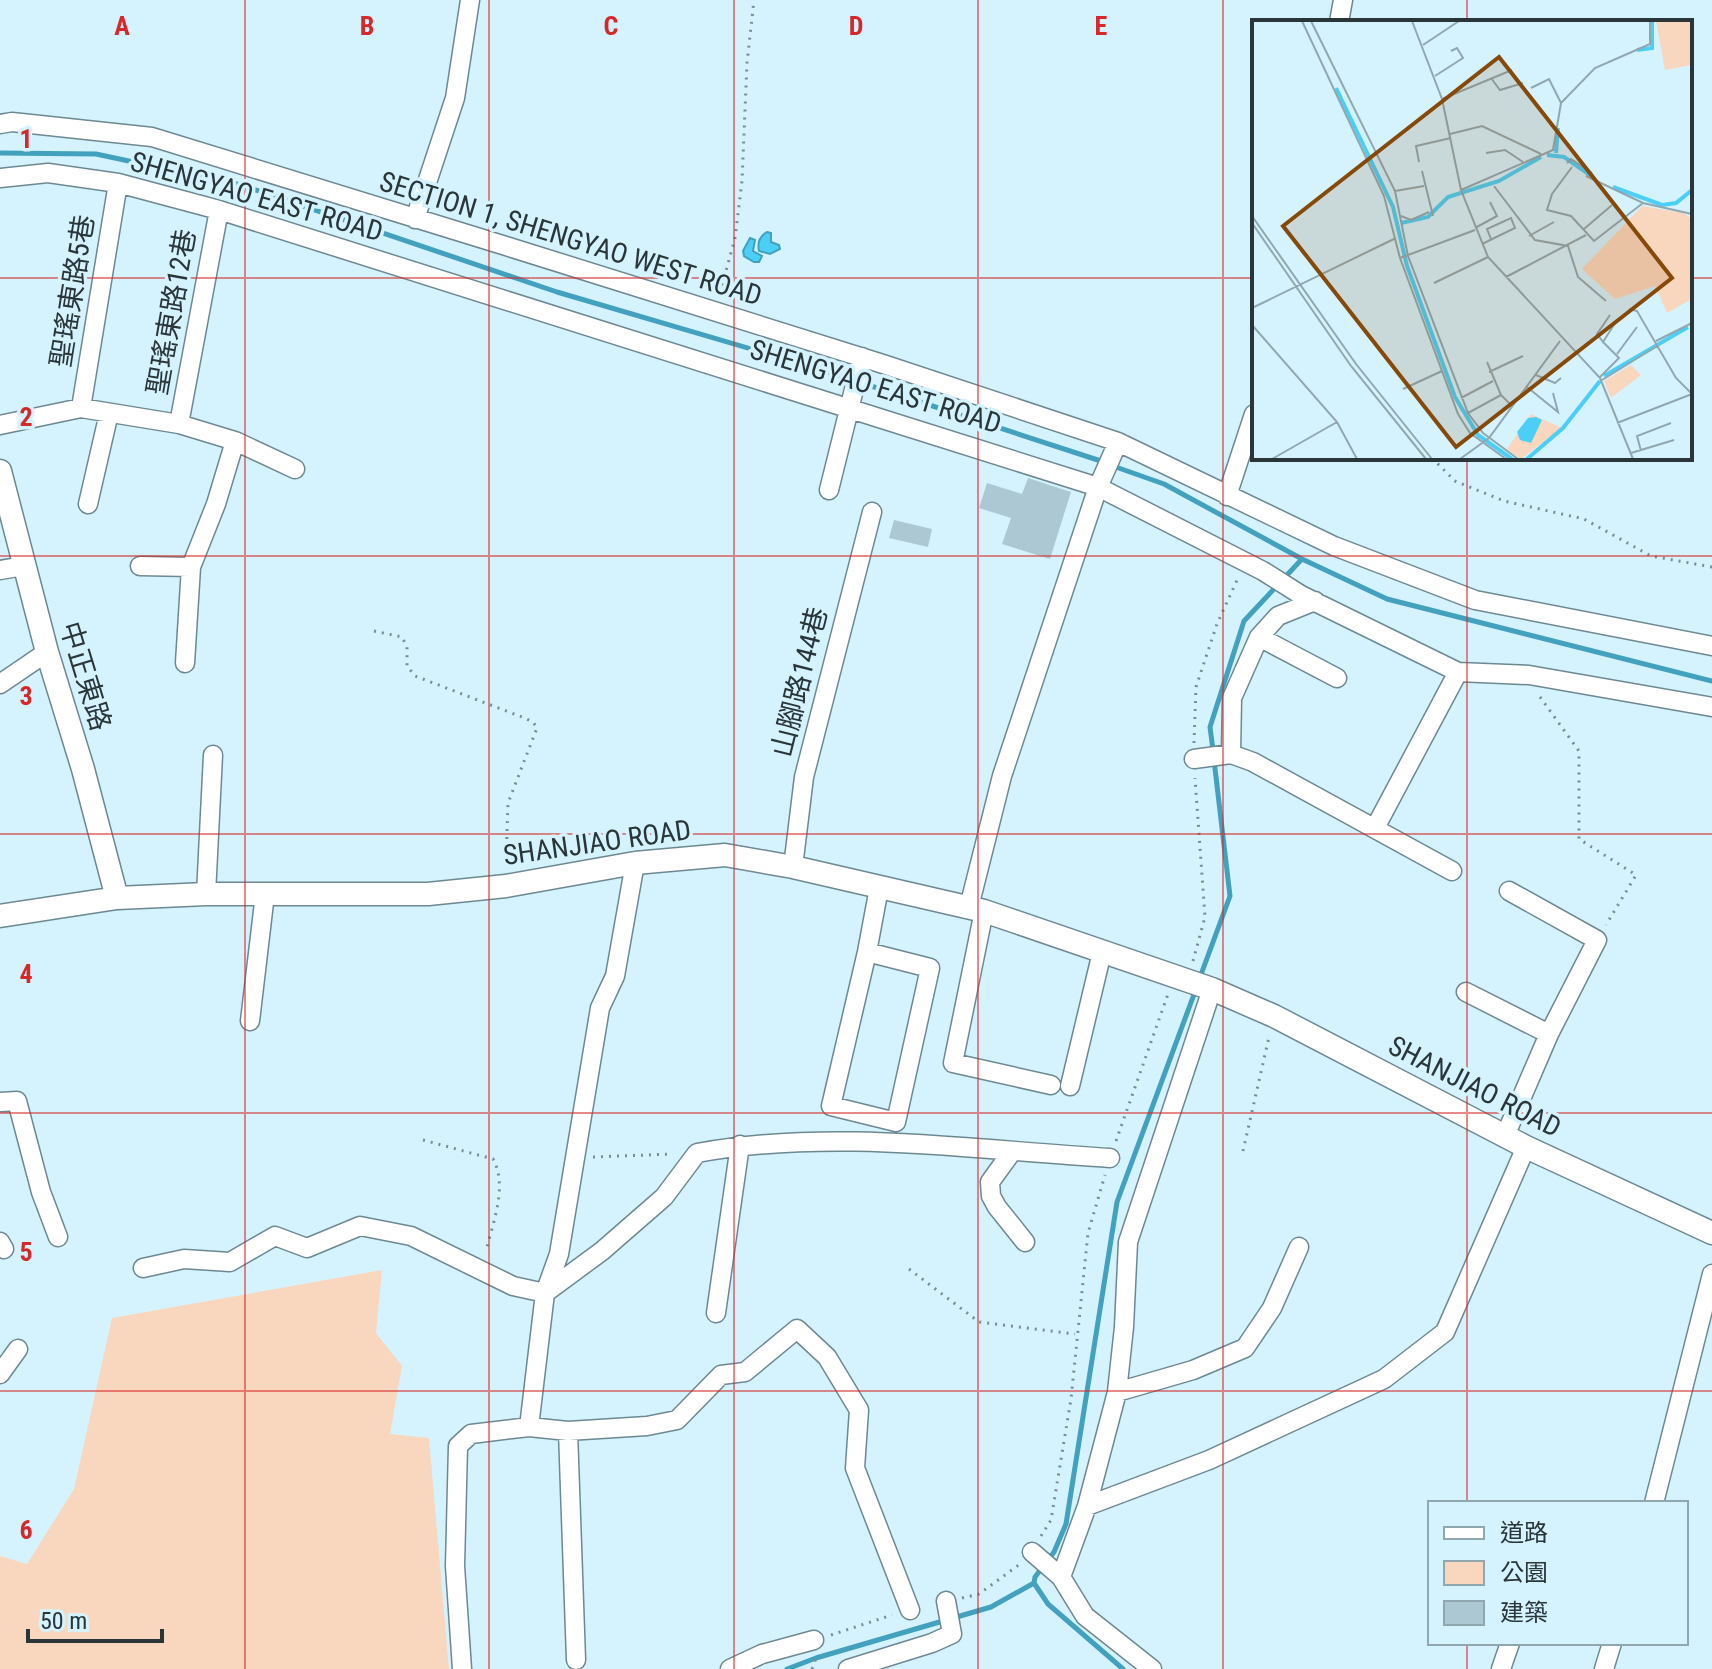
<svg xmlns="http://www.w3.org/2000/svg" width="1712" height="1669" font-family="'Roboto Condensed','Noto Sans TC',sans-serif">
	<rect width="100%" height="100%" fill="#d5f3fe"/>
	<!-- green -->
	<path fill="#f9d7be" d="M382,1270L376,1333L402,1366L390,1434L429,1438L449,1669H0V1556L27,1564L74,1489L112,1318Z"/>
	<!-- water -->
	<path fill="#4bcff7" stroke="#41a1be" stroke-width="2" d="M767,232L771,233V242L779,245L780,249L770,254L759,251C757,242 760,236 767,232Z
		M750,238L755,240L753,251L762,256L759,262H754L744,256L743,251Z"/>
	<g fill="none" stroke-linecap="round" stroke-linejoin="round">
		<!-- stream -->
		<path stroke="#41a1be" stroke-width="5" d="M0,153L96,154L241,185L557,292L816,368L1104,462
			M1113,466L1164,484L1302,559L1387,599L1712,681
			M1213,750L1210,727L1244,621L1302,559
			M1199,980L1230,896L1214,760
			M1034,1583L1048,1604L1123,1669
			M787,1669L816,1658L991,1607L1034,1583L1035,1577L1054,1552L1066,1524L1117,1202L1196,989"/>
	</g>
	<!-- building -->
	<path fill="#acc9d3" d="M1028,478L1071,492L1050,559L1002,544L1011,518L979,508L987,483L1022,494Z
		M894,520L932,529L928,547L889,538Z"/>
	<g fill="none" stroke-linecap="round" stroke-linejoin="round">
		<!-- minor casing -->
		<g stroke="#6d8892" stroke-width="21">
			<path id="minor" d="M1339,22L1343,0
				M0,124L12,122L152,137L506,246L883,364L1118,442L1334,546L1475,600L1712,646
				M0,178L48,173L118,183L219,210L1098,487L1263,571L1301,595L1458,672L1529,675L1712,707
				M415,219L455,98L470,0
				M81,408L118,183
				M179,424L219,210
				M0,425L81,408L179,424L235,441L295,469
				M829,490L862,357
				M1227,496L1254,414
				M88,504L109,413
				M140,566L191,567
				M0,570L24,566
				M1259,637L1337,678
				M185,663L191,567L216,504L235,441
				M0,684L47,652
				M1231,754L1232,698L1259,637L1278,616L1315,601
				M1194,759L1231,754L1253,762L1452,871
				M1375,828L1458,672
				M793,867L804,777L872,512
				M206,894L213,755
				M969,907L1002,776L1098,487L1118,442
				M984,911L953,1063L1051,1085
				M867,952L930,968L896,1122L831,1106L867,952L879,888
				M1466,992L1549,1034
				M250,1021L265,894
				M1070,1086L1102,952
				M0,1102L17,1101L41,1192L58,1237
				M1505,1136L1549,1034L1597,940L1509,891
				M1011,1153L990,1182L991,1196L997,1207L1025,1242
				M0,1242L4,1249
				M143,1268L184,1259L230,1262L275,1236L307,1248L360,1226L411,1236L513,1286L545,1293L602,1251L664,1197L697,1153C832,1128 973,1150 1110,1158
				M716,1313L740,1145
				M0,1374L18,1349
				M1117,1392L1193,1370L1245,1348L1272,1308L1299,1247
				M529,1427L545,1293L559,1254L600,1008L615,976L635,863
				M568,1431L576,1660
				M1654,1503L1712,1274
				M1087,1506L1209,1460L1384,1379L1445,1332L1526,1147
				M1032,1552L1061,1577
				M462,1669L455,1566L458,1446L471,1434L529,1427L568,1431L647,1426L677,1420L721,1375L745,1372L797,1329L827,1357L859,1410L855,1468L910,1610
				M730,1669L762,1654L814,1640
				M848,1669L932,1643L952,1634L946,1601
				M1152,1669L1085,1616L1061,1577L1087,1506L1117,1392L1124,1327L1128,1242L1212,989
				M1501,1669L1510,1643
				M1604,1669L1612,1643"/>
		</g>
		<!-- major casing -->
		<g stroke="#6d8892" stroke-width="25">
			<path id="major" d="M0,471L47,652L83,769L117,898
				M0,916L117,898L206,894H428L506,886L635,863L725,855L793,867L984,911L1212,989L1274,1016L1526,1147L1712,1233"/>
		</g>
		<!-- path -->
		<path stroke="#798c94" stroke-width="3" stroke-dasharray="2 6" stroke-linecap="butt" d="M720,293L735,238L742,181L747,63L754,0
			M1432,458L1455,481L1504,501L1584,519L1651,556L1712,567
			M374,631L402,637L407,647V666L415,676L522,717L533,722L537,728L508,803L506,864
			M1540,697L1579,751V839L1636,875L1606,925
			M1194,743L1196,687L1217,624L1238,578
			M1193,961L1205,917L1195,778
			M423,1140L493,1159C508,1186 493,1222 486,1251
			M1116,1141L1168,994
			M1243,1151L1269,1037
			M593,1157L673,1154
			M909,1269L979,1322L1075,1334
			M1041,1536L1051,1520L1071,1399L1088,1233L1105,1175
			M962,1598L979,1594L1020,1564
			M831,1635L892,1615
			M812,1669L816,1658"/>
		<!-- minor -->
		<use href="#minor" stroke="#fff" stroke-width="18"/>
		<!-- major -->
		<use href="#major" stroke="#fff" stroke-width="22"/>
	</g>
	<!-- grid -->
	<path fill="none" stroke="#d62828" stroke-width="2" stroke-opacity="0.55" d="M245,0V1669M489,0V1669M734,0V1669M978,0V1669M1223,0V1669M1467,0V22M0,278H1254M1690,278H1712M1467,458V1503M0,556H1712M0,834H1712M0,1113H1712M0,1391H1712M1467,1643V1669"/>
	<g text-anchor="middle" stroke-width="7" stroke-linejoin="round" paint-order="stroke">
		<!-- street labels -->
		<g font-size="28" fill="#2a353a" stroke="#d5f3fe">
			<text transform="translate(257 196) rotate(16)" y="10">SHENGYAO EAST ROAD</text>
			<text transform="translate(571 238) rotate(17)" y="10">SECTION 1, SHENGYAO WEST ROAD</text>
			<text transform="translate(72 291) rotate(-81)" y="10">聖瑤東路5巷</text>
			<text transform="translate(171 312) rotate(-80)" y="10">聖瑤東路12巷</text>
			<text transform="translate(876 386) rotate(17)" y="10">SHENGYAO EAST ROAD</text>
			<text transform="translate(86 676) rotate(73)" y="10">中正東路</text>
			<text transform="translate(799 682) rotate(-76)" y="10">山腳路144巷</text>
			<text transform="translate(597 842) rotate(-8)" y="10">SHANJIAO ROAD</text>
			<text transform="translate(1475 1086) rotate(27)" y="10">SHANJIAO ROAD</text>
		</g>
	</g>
	<!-- overview -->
	<g transform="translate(1252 20)">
		<rect width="440" height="440" fill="#d5f3fe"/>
		<path d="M404,1H440V45L413,50ZM390,186L432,193L440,199V279L415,293L403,266L363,279L330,249ZM379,345L389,355L359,378L352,361ZM279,394L310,408L269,439L255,429Z" fill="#f9d7be"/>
		<path d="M284,397L290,400L279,423L268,420L265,412L276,398Z" fill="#4bcff7"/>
		<path fill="none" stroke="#4bcff7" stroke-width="4" d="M385,30L400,28V1M84,68L141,187L155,246L203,377L226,415L260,439M304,133L306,108M295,135L312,137L341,157M361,167L410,185L424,183L440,170M149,203L176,197L196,177L247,161L289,137M352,356L436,307M275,439L311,408L348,361"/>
		<path fill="none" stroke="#91a7b0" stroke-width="2" d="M50,1L132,176L148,238L206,394L218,413L254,439M59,1L143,171L156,236L216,393L231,413L266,439M160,1L190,79L209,170L236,237L348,358L381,439M171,25L207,1M183,56L211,38L205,28L199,31M239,58L248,70L271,63M279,68L297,59L309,83M190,79L260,50M198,114L230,106L289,134M234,133L253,130L271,142M167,142L164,126L199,118M315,143L319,139L340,153M320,147L300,174L295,190L319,196L342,221L391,183M170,151L181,196M334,156L391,183L440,194M242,166L283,220L316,226L326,257L354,281M209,170L301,130L309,83L343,48L398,24V1M143,171L172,166M0,196L104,344L180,439M149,196L159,200L177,192M0,203L99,346L174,439M223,208L245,196L238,182M332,209L360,185M277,216L302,202M230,224L263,208L259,198L235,209L239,219M148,238L223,210M254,257L334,215M182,263L236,237M0,288L144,218M377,289L385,291L424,358L440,374M358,295L345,314L351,322L365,300M0,305L85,402L105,439M404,321L440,303M365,334L385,307M235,342L249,375L260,386M237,352L271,336M284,355L303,363L309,358M348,357L367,338L351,322M350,360L405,326M275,367L306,392L301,373M151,369L190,351M209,378L241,361M216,393L249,375M365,403L440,374M389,431L385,416L419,403M379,433L422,420M20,439L85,402M208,439L237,418L308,321"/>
		<path fill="#864907" fill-opacity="0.15" stroke="#864907" stroke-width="4" d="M247,37L420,258L204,427L31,206Z"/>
		<rect width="440" height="440" fill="none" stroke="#2a353a" stroke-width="4"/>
	</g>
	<g font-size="26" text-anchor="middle" font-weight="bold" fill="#d62828" stroke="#d5f3fe" stroke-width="7" stroke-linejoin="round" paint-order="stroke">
		<text x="122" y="35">A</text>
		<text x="367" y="35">B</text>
		<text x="611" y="35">C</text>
		<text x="856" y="35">D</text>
		<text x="1101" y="35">E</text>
		<text x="26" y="148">1</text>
		<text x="26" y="426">2</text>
		<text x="26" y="705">3</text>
		<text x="26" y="983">4</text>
		<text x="26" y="1261">5</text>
		<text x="26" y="1539">6</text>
	</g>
	<!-- legend -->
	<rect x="1428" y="1501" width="260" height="144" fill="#d5f3fe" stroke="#91a7b0" stroke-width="2"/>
	<rect x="1444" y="1527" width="40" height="12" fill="#ffffff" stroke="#91a7b0" stroke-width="2"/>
	<text x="1500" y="1541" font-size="24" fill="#2a353a">道路</text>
	<rect x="1444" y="1561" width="40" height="24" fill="#f9d7be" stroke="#91a7b0" stroke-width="2"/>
	<text x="1500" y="1581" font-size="24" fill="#2a353a">公園</text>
	<rect x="1444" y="1601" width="40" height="24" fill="#acc9d3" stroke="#91a7b0" stroke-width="2"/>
	<text x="1500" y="1621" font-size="24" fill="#2a353a">建築</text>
	<!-- scale -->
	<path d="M28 1629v12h134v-12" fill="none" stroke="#2a353a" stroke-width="4"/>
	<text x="40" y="1629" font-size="24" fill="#2a353a" stroke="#d5f3fe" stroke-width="6" paint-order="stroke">50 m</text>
</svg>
